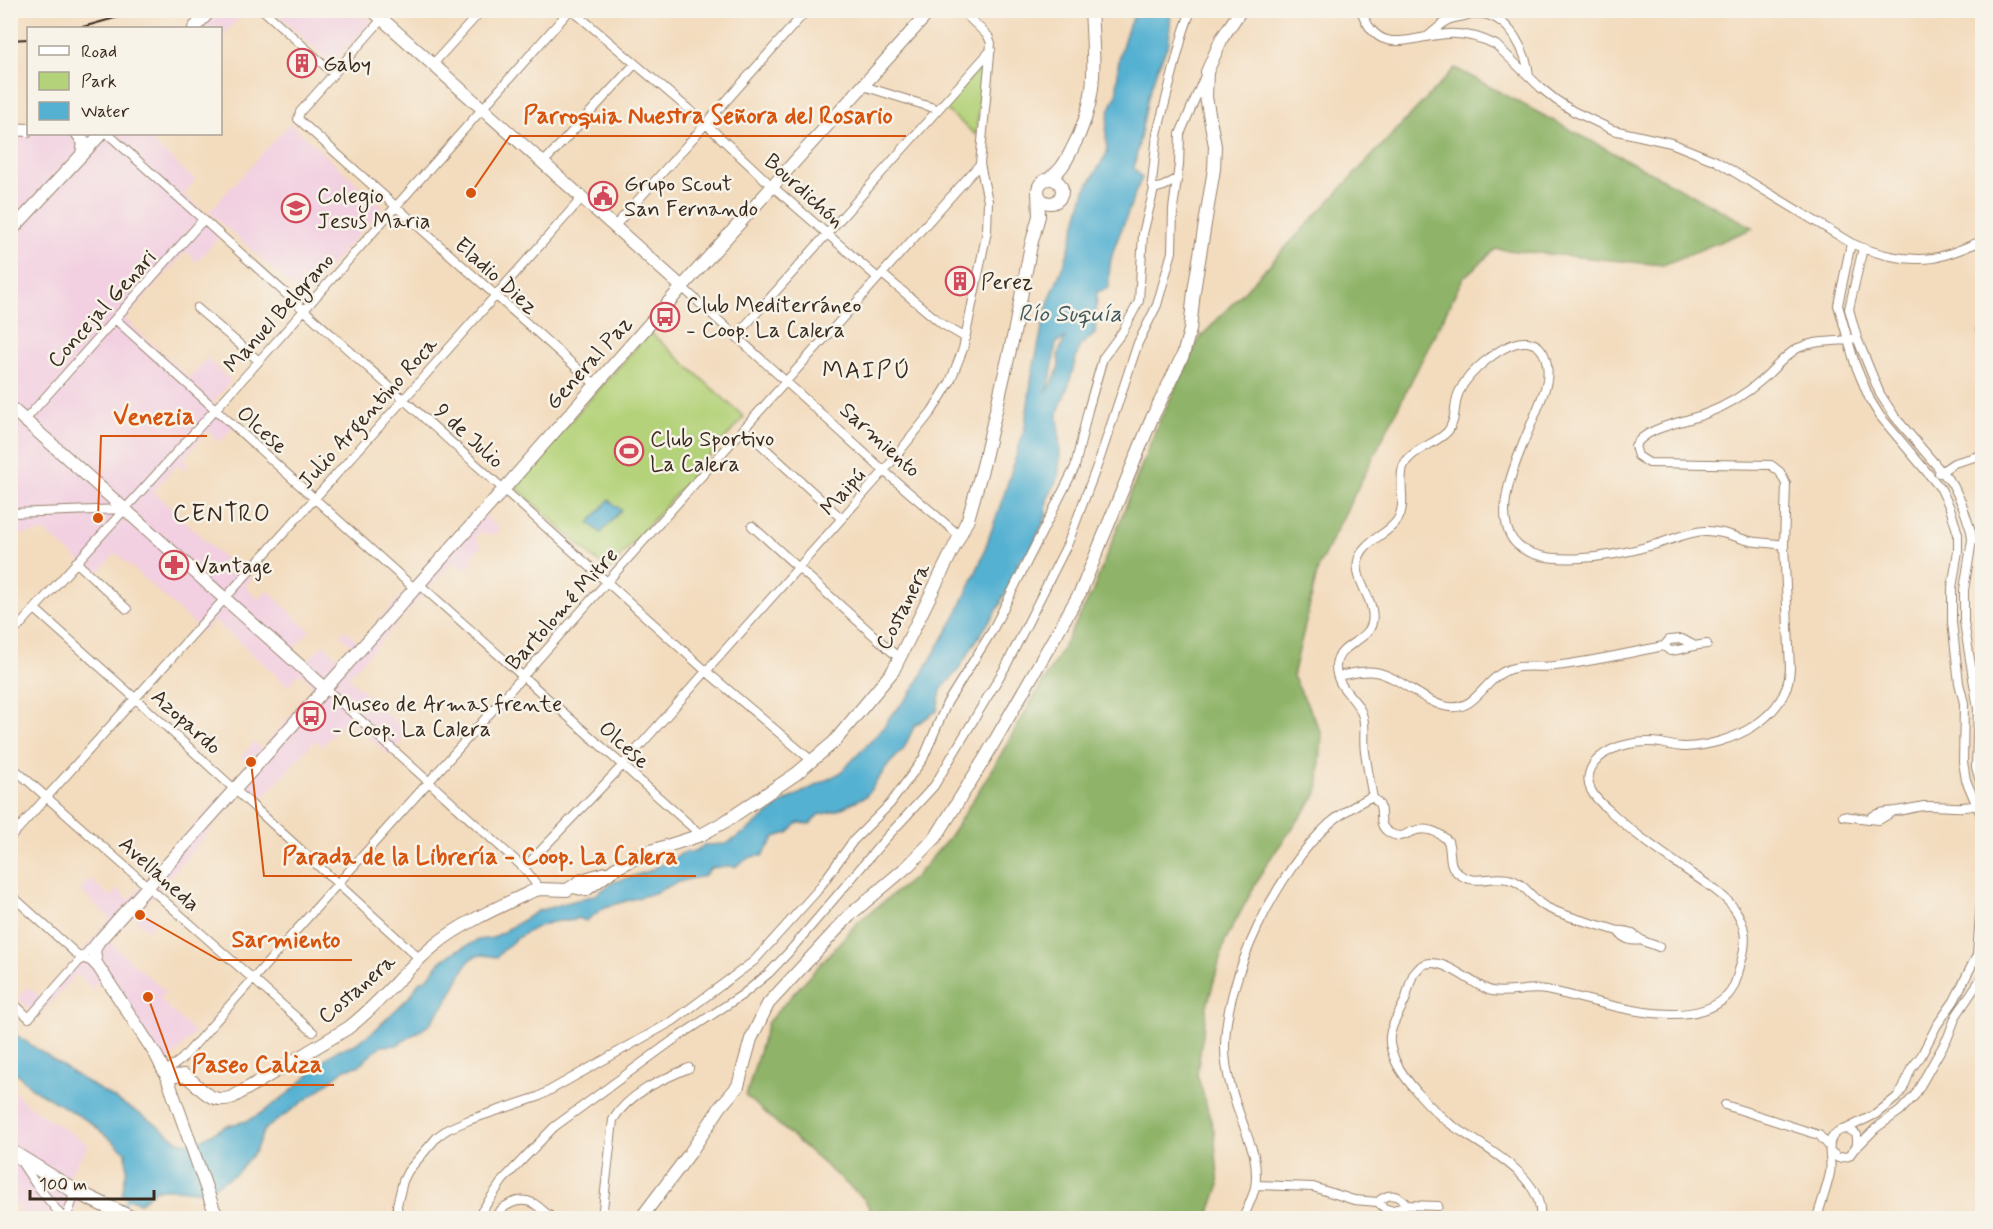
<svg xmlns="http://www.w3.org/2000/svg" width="1993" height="1229" font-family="Mynerve,sans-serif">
	<rect width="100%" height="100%" fill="#f7f3e8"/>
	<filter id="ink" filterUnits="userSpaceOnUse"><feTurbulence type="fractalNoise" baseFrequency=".0167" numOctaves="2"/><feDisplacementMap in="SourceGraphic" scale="12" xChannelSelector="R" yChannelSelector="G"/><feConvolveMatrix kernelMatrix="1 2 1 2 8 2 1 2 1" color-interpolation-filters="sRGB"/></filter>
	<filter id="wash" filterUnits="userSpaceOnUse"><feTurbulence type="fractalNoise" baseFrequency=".008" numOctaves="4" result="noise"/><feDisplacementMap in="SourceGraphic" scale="24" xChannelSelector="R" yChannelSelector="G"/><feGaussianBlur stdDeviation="1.35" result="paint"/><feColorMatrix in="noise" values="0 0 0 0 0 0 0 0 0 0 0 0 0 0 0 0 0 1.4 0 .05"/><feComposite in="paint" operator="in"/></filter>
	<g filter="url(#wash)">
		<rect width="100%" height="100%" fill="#f3dbbd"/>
		<!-- built -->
		<path fill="#f2cfe1" d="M203,11H245L221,38L220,28H187Z
			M274,11H359L372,22L335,60L326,59Z
			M290,123L383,207L306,293H299L209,212Z
			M11,127L28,134H143L195,180L184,194L224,231L197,262L186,251L125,319L189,378L207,358L231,381L213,402L236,423L220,442L208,431L183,459L188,464L184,470L178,464L153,491L230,564L234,561L245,571L252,578L245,586L258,600L267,590L310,631L292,650L306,663L323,644L343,663L355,649L340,635L345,630L359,643L478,509L500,529L494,536L491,533L488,536L482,531L475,538L482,545L472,556L475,559L465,570L454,561L348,677L408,733L389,755L347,719L322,746L315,740L259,802L245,790L143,907L156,920L148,930L132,916L110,942L166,992L160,999L195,1033L170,1060L159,1066L100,980L92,988L76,974L38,1017L18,998L28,987L41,998L110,919L80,890L90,879L110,897L118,889L129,900L248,764L241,757L254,742L262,749L313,689L310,682L300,673L288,686L214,620L203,632L116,553L96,575L46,532L11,536Z
			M10,1088L30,1107L89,1145L64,1182L78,1190L138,1218H117L79,1200L73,1218H27L11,1199Z"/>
		<!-- green -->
		<path fill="#b4d279" stroke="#787e4c" stroke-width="1.5" d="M979,70L982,75L976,135L945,109L974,73Z
			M650,332L744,417L608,571L513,485Z"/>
		<!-- forest -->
		<path fill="#8fb469" stroke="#656f44" stroke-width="1.5" d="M1455,68L1754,228L1663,265L1496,249L1463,278L1319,565L1293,676L1322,734L1318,793L1267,863L1225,941L1207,1006L1197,1074L1214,1131L1219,1187L1208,1218H874L865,1200L746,1096L768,1022L858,922L916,876L949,838L993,768L1057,658L1092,593L1157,426L1200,338Z"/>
		<!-- water -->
		<path fill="#54b1d2" stroke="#486e78" stroke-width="1.5" fill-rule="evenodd" d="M1137,11H1171L1169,42L1157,69L1148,97L1134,168L1142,178C1134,193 1130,208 1124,223C1114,248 1108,259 1109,288L1097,292L1095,334L1079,347L1069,384L1058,412L1060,458L1058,478L1047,500L1046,517L1031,549L1017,564L1020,570L1001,600V604L974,644L958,670L941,690L937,711L915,725L903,750L889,764L866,796L836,811L818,815L810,824L798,823L788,833L775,837L762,856C752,854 742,861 735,867L728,866L711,868L703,877C692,877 668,885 658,892L605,907L586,921L578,918C571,922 567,921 559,921C535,924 512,939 497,957L482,955L473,957L466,965L447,1001L429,1025L397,1045L381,1046L358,1066L345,1069L318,1091L264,1130L255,1151L236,1174L203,1192L177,1189H156L140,1203L122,1195L127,1168L126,1152L88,1121L33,1089L11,1068L10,1031L82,1079L153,1122L178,1141L187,1143L199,1141L226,1126L247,1121L263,1112L290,1092L328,1057L338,1050L355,1044L374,1031L412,994L419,982L428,978L440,962L456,951L478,940L493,938L538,911L595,895L612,883L649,871L683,853L695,851L705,845L726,844L744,833L784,802L840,773L872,740L884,727L889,718L910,695L956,616L980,563L1005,492L1025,427L1032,375L1047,306L1067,256L1085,190L1107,153L1106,132L1109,111L1117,94L1118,67L1120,54L1128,27ZM1065,338L1058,354L1059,365L1056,375L1046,393L1051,376L1056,343Z
			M609,500L621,510L601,533L589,523Z"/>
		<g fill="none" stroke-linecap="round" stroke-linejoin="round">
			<!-- stream -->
			<path stroke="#54b1d2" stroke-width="2" d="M121,1207L131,1196"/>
		</g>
	</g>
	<g filter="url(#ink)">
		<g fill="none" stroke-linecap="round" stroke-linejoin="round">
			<!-- street casing -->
			<g stroke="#97826e" stroke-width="10">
				<path id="street" d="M263,10L334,74
					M390,10L300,112L298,119L596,385
					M572,10L706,124L772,186L878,278
					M1361,10C1378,59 1410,36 1447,34C1464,33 1480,37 1496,45L1541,88L1556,100L1573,111L1613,130L1671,143L1716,161L1851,243C1875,254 1906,262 1933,258C1950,255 1966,247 1982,241
					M1428,36C1434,31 1440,26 1446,21C1451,18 1458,17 1464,16C1486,9 1503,19 1515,37C1523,50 1528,61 1529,76
					M433,64L482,10
					M863,86L937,109
					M108,134L706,671L811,760
					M543,163L635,64
					M1154,189L1164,186L1177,179
					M614,227L807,10
					M1851,243L1838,305L1855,364L1870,400L1880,416L1941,489L1950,508L1958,534V551L1952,588V622L1959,683L1964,703L1963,762L1966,780L1980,813L1982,825
					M1863,248L1849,309L1857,338L1880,394L1895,417L1953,485L1962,504L1971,531L1972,540L1964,590V622L1978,709L1976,767L1982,789
					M882,274L942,324L966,338
					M682,287L884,471L960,536
					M197,308L259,361
					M115,319L415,589
					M1980,329H1982
					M736,336L991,50
					M25,420L203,220
					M744,429L841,518
					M1939,473L1954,463L1982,455
					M10,513L124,509
					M752,526L900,659
					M76,562L127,609
					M419,584L701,835
					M35,609L136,699L420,959
					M10,636L259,361L570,10
					M1664,646L1670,651C1684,650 1693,645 1707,644
					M1338,676C1349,674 1363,670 1375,672C1400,676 1426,705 1450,707C1479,710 1485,674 1514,668C1527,665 1542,668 1555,666C1591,662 1628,653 1664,646L1669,640L1682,639L1693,645
					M325,688L524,868L540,889
					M10,765L313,1032
					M1894,811L1879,820L1869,819C1879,811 1885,812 1896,811C1906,810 1915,807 1925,806C1945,805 1963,811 1982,803
					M1843,816L1869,819
					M10,838L404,399L582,198
					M524,868L622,766L884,471L932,411L950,382L963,349L987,231L988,201L980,164L991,43L988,36L961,10
					M10,894L81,958L90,961L96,967
					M1618,931C1623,939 1632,942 1641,940
					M1659,947C1654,945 1648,943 1643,941C1635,936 1629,929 1618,931C1594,923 1566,918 1544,906C1531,898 1524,882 1508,879C1491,875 1475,886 1459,874C1447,866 1452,853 1448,841C1438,831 1425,826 1411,832C1407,833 1405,836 1400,836C1393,836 1384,831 1382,824C1380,818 1382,812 1380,806C1377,798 1378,805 1373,797C1372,795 1366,758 1365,752C1363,740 1366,728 1363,717C1358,697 1336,690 1336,666C1337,644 1368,642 1372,623C1377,601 1354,582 1358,561C1363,539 1388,536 1398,519C1407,503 1398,484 1403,467C1410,449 1436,445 1448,431C1457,420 1453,405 1459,392C1468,372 1505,340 1527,342C1547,344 1550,369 1546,385C1536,423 1490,496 1510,535C1529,574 1620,555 1653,545C1670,541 1686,532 1704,531C1719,530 1735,537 1750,541C1761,543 1773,543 1784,545
					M10,1000L29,1018L95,943
					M165,1072L182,1059C447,760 714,463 980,164
					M1725,1105L1819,1135L1829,1146
					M1846,1129L1876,1114L1897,1097L1903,1089L1911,1069L1921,1056L1937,1025L1954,1001L1977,955L1982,888
					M1857,1147L1876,1128L1900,1111L1915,1095L1948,1037L1956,1016L1982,977
					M19,1159L35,1183L63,1218
					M1256,1185L1313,1187L1354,1200L1378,1202C1388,1192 1399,1194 1407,1205C1396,1211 1386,1213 1378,1202
					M1407,1205L1438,1206
					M66,1218L72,1202L73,1190
					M398,1218L397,1205L403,1181L408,1171L438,1136L448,1129L469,1120L538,1097L673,1021L754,961L817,891L853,841L890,804L923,759L947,703L992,631L1075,467L1088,410L1103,358L1123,331L1139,301L1143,234L1154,189L1152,183L1157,134L1183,33L1191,10
					M477,1218L503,1180L554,1127L672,1041L742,995L769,973L788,953L886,838L934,786L1006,666L1068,543L1100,458L1138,343L1157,305L1172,252L1173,209L1179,165L1180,134L1204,78
					M494,1218C502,1206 518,1196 533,1203C540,1207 546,1214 553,1218
					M602,1218L613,1120C629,1093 661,1080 689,1068
					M1243,1218C1255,1192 1259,1184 1254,1155C1243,1120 1224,1082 1225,1045C1226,975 1278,870 1330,823C1343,812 1357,804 1372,796
					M1540,1218C1545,1175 1479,1145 1449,1123C1432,1110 1403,1079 1395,1060C1391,1050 1388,1041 1391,1031C1394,1019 1402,1009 1406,998C1408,990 1410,982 1413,975C1415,972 1419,968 1421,966C1442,953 1473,987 1492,991C1510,994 1529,987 1546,990C1594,999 1686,1035 1726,997C1736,988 1738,972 1742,959C1747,940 1746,925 1734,908C1723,894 1707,884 1692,874C1664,854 1636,836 1611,812C1604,806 1595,799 1591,790C1585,779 1590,766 1599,758C1614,744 1642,740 1661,743C1669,745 1677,747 1685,747C1731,745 1788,719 1790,668L1784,545L1786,484L1780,472L1771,465L1649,463L1638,456L1635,446C1645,427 1685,422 1705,414C1727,406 1746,394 1764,378C1775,368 1785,355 1798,348C1817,339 1838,343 1857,338
					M1817,1218C1821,1203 1827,1188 1830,1173C1833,1158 1822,1138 1841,1130C1848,1128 1852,1130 1857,1135V1145L1849,1156L1838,1158L1830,1151"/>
			</g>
			<!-- secondary casing -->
			<g stroke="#97826e" stroke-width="14">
				<path id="secondary" d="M372,10L682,287
					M194,28L211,10
					M10,129L28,130
					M78,134L84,143L82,154
					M1038 191a12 12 0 1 1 24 0a12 12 0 1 1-24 0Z
					M1048,179C1060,172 1065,163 1071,151C1099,100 1094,66 1091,10
					M10,232L101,134
					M10,407L325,688
					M573,887L586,890L616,868L648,852L701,835L726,821L796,774L834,742L893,671L968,519L983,466L1014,333L1031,245L1039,216L1038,193
					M167,1077L184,1075C201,1085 208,1106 233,1097L348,1028C380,1004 404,970 435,945C460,924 503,905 533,891L540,889L567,890L582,880L605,873
					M219,1218L214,1210L167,1077L156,1055L96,963L94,951L98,942L504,489L682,287L931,10
					M641,1218L690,1153L721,1106L738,1086L751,1039L768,1004L851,914L909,865L936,837L985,758L1081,591L1152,418L1183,355L1190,330L1194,291L1214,169L1215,146L1206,97L1207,72L1222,38L1241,10"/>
			</g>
			<!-- primary casing -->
			<g stroke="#97826e" stroke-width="16">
				<path id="primary" d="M10,1151L73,1190L131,1218"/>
			</g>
			<!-- street -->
			<use href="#street" stroke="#fff" stroke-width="8"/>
			<!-- secondary -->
			<use href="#secondary" stroke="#fff" stroke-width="12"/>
			<!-- primary -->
			<use href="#primary" stroke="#fff" stroke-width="14"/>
			<!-- rail -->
			<path stroke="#3b2a1e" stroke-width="2" d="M79,28L122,16L133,10
				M10,40L28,39"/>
		</g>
	</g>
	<!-- icons -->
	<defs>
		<g id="building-ring" transform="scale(1.5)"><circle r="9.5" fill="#f7f3e8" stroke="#d1495b" stroke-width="1.5"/><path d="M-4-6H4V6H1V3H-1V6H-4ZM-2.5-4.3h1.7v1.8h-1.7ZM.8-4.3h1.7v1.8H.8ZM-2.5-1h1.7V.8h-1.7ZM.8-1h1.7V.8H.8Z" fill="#d1495b"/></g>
		<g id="civic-ring" transform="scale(1.5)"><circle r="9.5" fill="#f7f3e8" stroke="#d1495b" stroke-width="1.5"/><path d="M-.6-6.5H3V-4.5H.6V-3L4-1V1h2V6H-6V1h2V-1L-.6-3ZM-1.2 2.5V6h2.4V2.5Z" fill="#d1495b"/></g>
		<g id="school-ring" transform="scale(1.5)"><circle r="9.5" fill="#f7f3e8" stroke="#d1495b" stroke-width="1.5"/><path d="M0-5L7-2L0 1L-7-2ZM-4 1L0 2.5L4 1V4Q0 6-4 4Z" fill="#d1495b"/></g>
		<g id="bus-ring" transform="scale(1.5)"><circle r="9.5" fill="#f7f3e8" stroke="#d1495b" stroke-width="1.5"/><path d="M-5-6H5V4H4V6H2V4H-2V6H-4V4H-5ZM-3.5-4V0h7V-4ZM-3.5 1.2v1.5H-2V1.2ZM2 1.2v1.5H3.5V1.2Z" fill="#d1495b"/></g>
		<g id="stadium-ring" transform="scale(1.5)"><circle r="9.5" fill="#f7f3e8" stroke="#d1495b" stroke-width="1.5"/><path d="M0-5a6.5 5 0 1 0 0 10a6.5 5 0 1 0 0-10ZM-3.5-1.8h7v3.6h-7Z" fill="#d1495b"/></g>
		<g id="pharmacy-ring" transform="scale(1.5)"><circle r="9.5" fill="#f7f3e8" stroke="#d1495b" stroke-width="1.5"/><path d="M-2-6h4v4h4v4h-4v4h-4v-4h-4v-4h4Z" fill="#d1495b"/></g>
	</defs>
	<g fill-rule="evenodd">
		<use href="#building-ring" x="302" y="63"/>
		<use href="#civic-ring" x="603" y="196"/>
		<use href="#school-ring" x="296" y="208"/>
		<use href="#building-ring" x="960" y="281"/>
		<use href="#bus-ring" x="665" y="317"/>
		<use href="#stadium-ring" x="629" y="451"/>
		<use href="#pharmacy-ring" x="174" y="565"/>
		<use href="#bus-ring" x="311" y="716"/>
	</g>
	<g text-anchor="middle" stroke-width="5" stroke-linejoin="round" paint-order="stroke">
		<!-- poi labels -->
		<g font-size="22" fill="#3b2a1e" stroke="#f7f3e8" text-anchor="start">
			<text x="323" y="71">Gaby</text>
			<text x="624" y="191">Grupo Scout<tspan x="624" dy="25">San Fernando</tspan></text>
			<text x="317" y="203">Colegio<tspan x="317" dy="25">Jesus Maria</tspan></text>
			<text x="981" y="289">Perez</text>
			<text x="686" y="312">Club Mediterráneo<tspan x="686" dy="25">- Coop. La Calera</tspan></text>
			<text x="650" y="446">Club Sportivo<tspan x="650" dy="25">La Calera</tspan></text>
			<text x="195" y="573">Vantage</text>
			<text x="332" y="711">Museo de Armas frente<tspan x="332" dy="25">- Coop. La Calera</tspan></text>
		</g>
		<!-- street labels -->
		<g font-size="22" fill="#3b2a1e" stroke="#f7f3e8">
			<text transform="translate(805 190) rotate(42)" y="8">Bourdichón</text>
			<text transform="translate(497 275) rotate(42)" y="8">Eladio Diez</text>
			<text transform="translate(101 308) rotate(-48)" y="8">Concejal Genari</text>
			<text transform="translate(278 312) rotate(-48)" y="8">Manuel Belgrano</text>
			<text transform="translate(588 362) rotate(-48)" y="8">General Paz</text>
			<text transform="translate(367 412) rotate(-48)" y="8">Julio Argentino Roca</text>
			<text transform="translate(263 429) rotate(42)" y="8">Olcese</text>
			<text transform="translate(470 435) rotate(42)" y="8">9 de Julio</text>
			<text transform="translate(881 439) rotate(42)" y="8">Sarmiento</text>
			<text transform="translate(842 491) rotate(-48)" y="8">Maipú</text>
			<text transform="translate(902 606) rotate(-63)" y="8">Costanera</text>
			<text transform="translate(561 608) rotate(-48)" y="8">Bartolomé Mitre</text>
			<text transform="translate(187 721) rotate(42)" y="8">Azopardo</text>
			<text transform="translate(625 744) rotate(42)" y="8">Olcese</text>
			<text transform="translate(160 873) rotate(42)" y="8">Avellaneda</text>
			<text transform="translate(356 988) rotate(-41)" y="8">Costanera</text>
		</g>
		<!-- water labels -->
		<g font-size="24" font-style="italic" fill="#44595d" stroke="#f7f3e8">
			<text x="1070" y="321">Río Suquía</text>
		</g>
		<!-- neighbourhood labels -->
		<g font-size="24" letter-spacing="1.5" fill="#3b2a1e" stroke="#f7f3e8">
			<text x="867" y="378">MAIPÚ</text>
			<text x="222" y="521">CENTRO</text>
		</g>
	</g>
	<!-- callouts -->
	<path fill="none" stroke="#d7540e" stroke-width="2" d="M471 193L510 136H906M98 518L101 436H207M251 762L264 876H696M140 915L219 960H352M148 997L180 1085H334"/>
	<g fill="#d7540e" stroke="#f7f3e8" stroke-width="2">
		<circle cx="471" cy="193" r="6"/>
		<circle cx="98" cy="518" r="6"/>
		<circle cx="251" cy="762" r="6"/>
		<circle cx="140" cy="915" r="6"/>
		<circle cx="148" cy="997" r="6"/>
	</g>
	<g font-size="24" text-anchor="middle" font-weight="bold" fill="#d7540e" stroke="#f7f3e8" stroke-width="5" stroke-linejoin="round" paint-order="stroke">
		<text x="708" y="123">Parroquia Nuestra Señora del Rosario</text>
		<text x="154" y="424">Venezia</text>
		<text x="480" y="864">Parada de la Librería - Coop. La Calera</text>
		<text x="286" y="947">Sarmiento</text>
		<text x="257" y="1072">Paseo Caliza</text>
	</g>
	<!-- margin -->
	<rect width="1993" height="1229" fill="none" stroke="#f7f3e8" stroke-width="36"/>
	<!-- legend -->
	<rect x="27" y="27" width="195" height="108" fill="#f7f3e8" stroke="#aca397" stroke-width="1.5"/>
	<rect x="39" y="46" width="30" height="9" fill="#ffffff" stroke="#aca397" stroke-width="1.5"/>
	<text x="81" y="57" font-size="18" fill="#3b2a1e">Road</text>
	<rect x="39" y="72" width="30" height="18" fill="#b4d279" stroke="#aca397" stroke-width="1.5"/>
	<text x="81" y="87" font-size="18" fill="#3b2a1e">Park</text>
	<rect x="39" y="102" width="30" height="18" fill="#54b1d2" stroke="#aca397" stroke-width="1.5"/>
	<text x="81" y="117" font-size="18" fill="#3b2a1e">Water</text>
	<!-- scale -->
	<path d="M30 1190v9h124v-9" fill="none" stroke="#3b2a1e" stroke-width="3"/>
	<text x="39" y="1190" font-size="18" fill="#3b2a1e" stroke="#f7f3e8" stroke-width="4.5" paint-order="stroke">100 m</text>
</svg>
